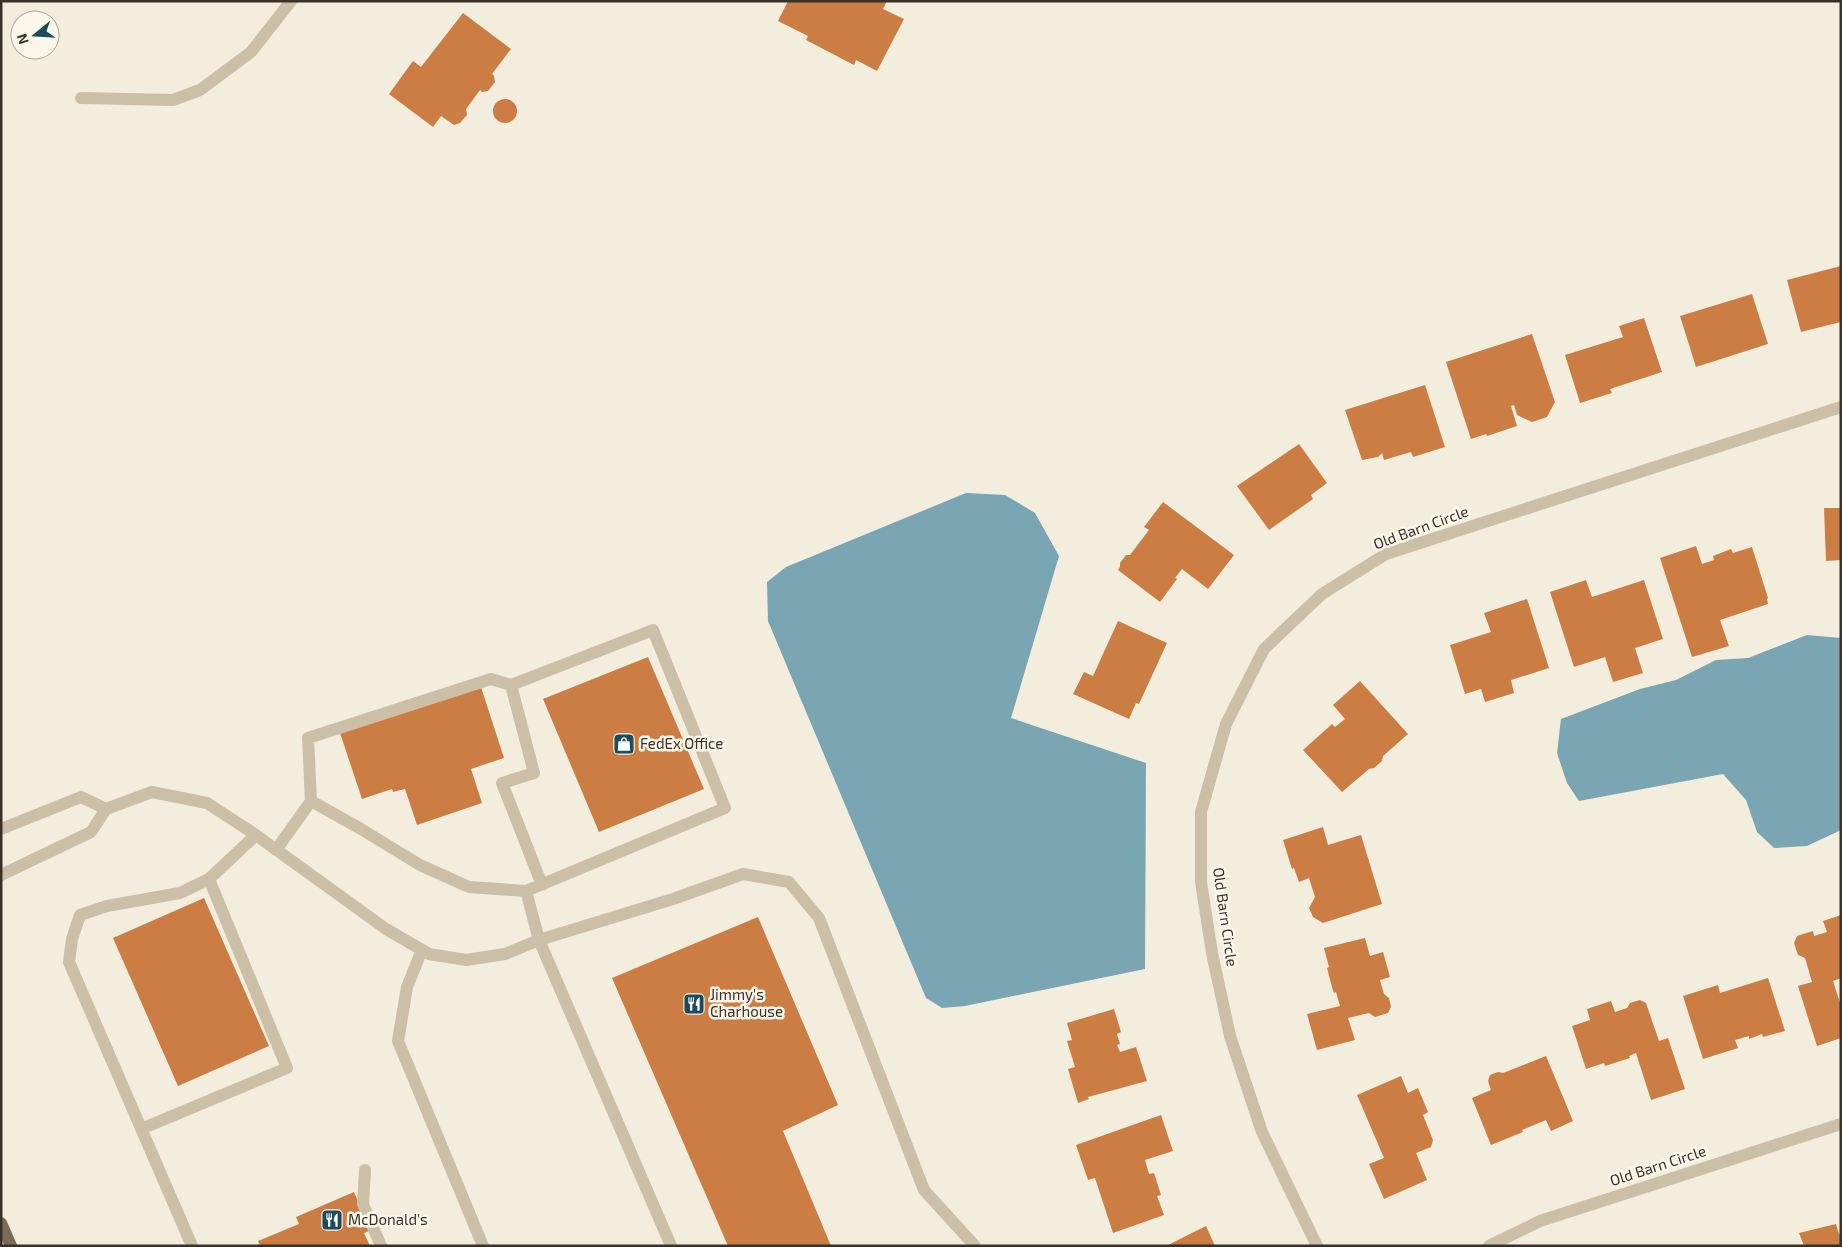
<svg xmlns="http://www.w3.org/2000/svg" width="1842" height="1247" font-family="'Exo 2',sans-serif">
	<rect width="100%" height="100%" fill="#f3eddd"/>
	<!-- water -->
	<path fill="#7aa5b2" d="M966,493L1005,495L1035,513L1059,556L1011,718L1146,763L1145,969L965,1006L942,1008L926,998L768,621L767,582L786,567Z
		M1807,635L1841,638V830L1807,846L1774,848L1757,832L1746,800L1723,774L1579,801L1567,783L1557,753L1561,719L1640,689L1676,680L1716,660L1748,658Z"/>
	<!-- building -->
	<path fill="#cb7d43" d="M788,1H887L883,9L904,19L877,71L856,60L854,65L806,40L808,36L778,21Z
		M463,13L511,49L492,74L494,76L495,82L488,91L482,92L480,90L466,109L467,115L460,123L454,125L441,116L433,127L389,94L413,61L421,67Z
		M493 111a12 12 0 1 1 24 0a12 12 0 1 1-24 0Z
		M1841,266V322L1801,332L1787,280Z
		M1752,294L1768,344L1696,367L1680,316Z
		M1644,318L1662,372L1610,389L1612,393L1580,403L1565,355L1623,337L1619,326Z
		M1532,334L1555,402L1547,417L1532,422L1517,415L1514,405L1511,406L1517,426L1487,436L1486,434L1471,439L1446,362Z
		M1425,385L1445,447L1413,457L1411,452L1384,460L1382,453L1378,457L1362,460L1345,410Z
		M1299,444L1327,483L1311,495L1313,499L1269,530L1237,486Z
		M1163,502L1234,555L1208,589L1182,569L1175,578L1177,579L1160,602L1118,570L1120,567V563L1126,555H1130L1149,530L1144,527Z
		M1824,508H1841V560L1826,561Z
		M1696,546L1702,564L1714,560L1713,556L1731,549L1733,553L1752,547L1768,598L1767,599L1768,604L1720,620L1729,646L1692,657L1660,558Z
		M1586,580L1592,597L1644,580L1663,639L1635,648L1643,673L1613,682L1605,657L1574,667L1550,592Z
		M1527,599L1549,668L1511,680L1514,693L1485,702L1481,689L1465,694L1450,645L1491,632L1484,613Z
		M1118,621L1167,643L1139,704L1136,703L1129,719L1073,694L1084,672L1093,676Z
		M648,657L704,789L599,832L543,699Z
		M1360,681L1408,734L1383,756L1382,761L1374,768L1369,769L1342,792L1303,750L1332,724L1335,727L1345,719L1333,705Z
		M481,687L504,758L471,769L482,803L417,825L405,789L393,792L392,789L362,799L340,733Z
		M1323,827L1328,845L1361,835L1382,904L1323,923L1313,917L1309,908L1315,897L1309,878L1299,882L1294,868L1292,869L1283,840Z
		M204,898L269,1046L178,1086L113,938Z
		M1841,915V978L1833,981L1841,1006V1038L1817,1046L1798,986L1812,982L1805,958L1798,955L1794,943L1797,936L1813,931L1814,936L1827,932L1823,921Z
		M758,917L838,1105L783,1131L831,1246H728L612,978Z
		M1365,938L1370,956L1383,952L1390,977L1380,980L1384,994L1389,998L1391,1007L1388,1013L1375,1017L1369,1013L1348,1018L1355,1040L1317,1050L1307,1014L1340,1006L1336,992L1334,993L1332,987L1327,968L1329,967L1324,948Z
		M1768,978L1785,1031L1763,1037L1762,1034L1749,1039V1036L1735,1040L1738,1048L1703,1059L1683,996L1718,985L1720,993Z
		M1640,1000L1646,1003L1659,1041L1668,1038L1685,1089L1651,1100L1636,1053L1629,1056L1630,1058L1605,1066L1604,1063L1586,1069L1572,1026L1590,1020L1587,1009L1611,1001L1615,1012L1627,1008L1630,1003Z
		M1114,1009L1121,1032L1117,1034L1120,1044L1117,1045L1120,1052L1136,1047L1147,1081L1088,1097L1089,1099L1078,1103L1068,1069L1075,1067L1067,1041L1072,1040L1067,1023Z
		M1546,1056L1573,1121L1551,1131L1546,1120L1522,1130L1523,1132L1491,1145L1472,1098L1491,1090L1488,1081L1490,1075L1498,1072L1503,1073Z
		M1401,1076L1408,1093L1418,1088L1428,1112L1423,1115L1433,1140L1431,1147L1416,1153L1427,1180L1384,1199L1369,1164L1384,1158L1357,1095Z
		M1161,1115L1173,1151L1145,1160L1149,1174L1154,1173L1161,1195L1157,1196L1164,1215L1113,1233L1095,1178L1088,1180L1076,1145Z
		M354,1192L371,1230L364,1233L370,1246H260L258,1241L299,1224L296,1217Z
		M1836,1224L1839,1234H1841V1246H1804L1799,1233Z
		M1206,1226L1215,1246H1166Z"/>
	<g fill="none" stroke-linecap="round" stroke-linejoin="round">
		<!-- service -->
		<path stroke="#ccbfa8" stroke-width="12" d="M511,685L534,773L502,783L542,885
			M311,801L361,829L420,865L469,887L526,891
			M106,809L152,792L207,803L256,835L386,929L429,954L466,960L505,954L539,940L671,1246
			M1,829L81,797L106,809L91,832L1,875
			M276,850L311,801L308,738L491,679L511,685L653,630L725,808L526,891L539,940L673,899L743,874L789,882L819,918L924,1190L975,1246
			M422,950L407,987L398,1041L483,1246
			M141,1129L287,1068L209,879
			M365,1170L363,1204L381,1246
			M192,1246L69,962L72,939L80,915L107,906L180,893L209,879L256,835"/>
		<!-- minor -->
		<path stroke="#ccbfa8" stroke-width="12" d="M81,98L173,100L200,90L251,52L291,1
			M1317,1246L1262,1132L1230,1036L1212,953L1201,882V812L1226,724L1264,649L1322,594L1386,554L1841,407
			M1489,1246L1540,1221L1841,1124"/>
		<!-- primary -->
		<path stroke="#7b6b59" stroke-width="12" d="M1,1223L11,1246"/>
	</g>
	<!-- icons -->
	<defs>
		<g id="shop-square" transform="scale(1.125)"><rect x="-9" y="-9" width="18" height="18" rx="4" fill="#1c4c5c" stroke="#fbf6ea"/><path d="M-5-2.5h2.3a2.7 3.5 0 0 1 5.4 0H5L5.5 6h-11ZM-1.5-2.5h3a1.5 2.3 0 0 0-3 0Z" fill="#fff"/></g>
		<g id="restaurant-square" transform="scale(1.125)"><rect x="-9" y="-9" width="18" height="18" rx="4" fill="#1c4c5c" stroke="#fbf6ea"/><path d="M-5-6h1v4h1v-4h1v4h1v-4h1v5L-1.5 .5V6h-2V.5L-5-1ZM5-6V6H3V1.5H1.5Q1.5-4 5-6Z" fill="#fff"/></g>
	</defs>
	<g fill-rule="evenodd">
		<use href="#shop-square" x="624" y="744"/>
		<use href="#restaurant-square" x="694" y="1004"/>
		<use href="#restaurant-square" x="332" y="1220"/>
	</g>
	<g text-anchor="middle" stroke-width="5" stroke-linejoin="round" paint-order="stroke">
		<!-- street labels -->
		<g font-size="15" fill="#393128" stroke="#fbf6ea">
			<text transform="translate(1421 528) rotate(-20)" y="5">Old Barn Circle</text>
			<text transform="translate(1225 917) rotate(82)" y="5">Old Barn Circle</text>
			<text transform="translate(1658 1166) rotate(-18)" y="5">Old Barn Circle</text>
		</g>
		<!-- poi labels -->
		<g font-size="15" fill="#393128" stroke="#fbf6ea" text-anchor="start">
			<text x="640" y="749">FedEx Office</text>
			<text x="710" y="1000">Jimmy's<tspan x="710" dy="17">Charhouse</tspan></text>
			<text x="348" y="1225">McDonald's</text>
		</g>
	</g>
	<!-- border -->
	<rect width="1842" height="1247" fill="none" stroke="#393128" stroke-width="5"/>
	<!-- north arrow -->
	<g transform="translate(35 35) rotate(252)"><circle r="24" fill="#fbf6ea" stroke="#ada79c"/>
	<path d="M0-4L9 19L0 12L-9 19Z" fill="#1c4c5c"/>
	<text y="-8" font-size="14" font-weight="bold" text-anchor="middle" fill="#393128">N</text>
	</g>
</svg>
